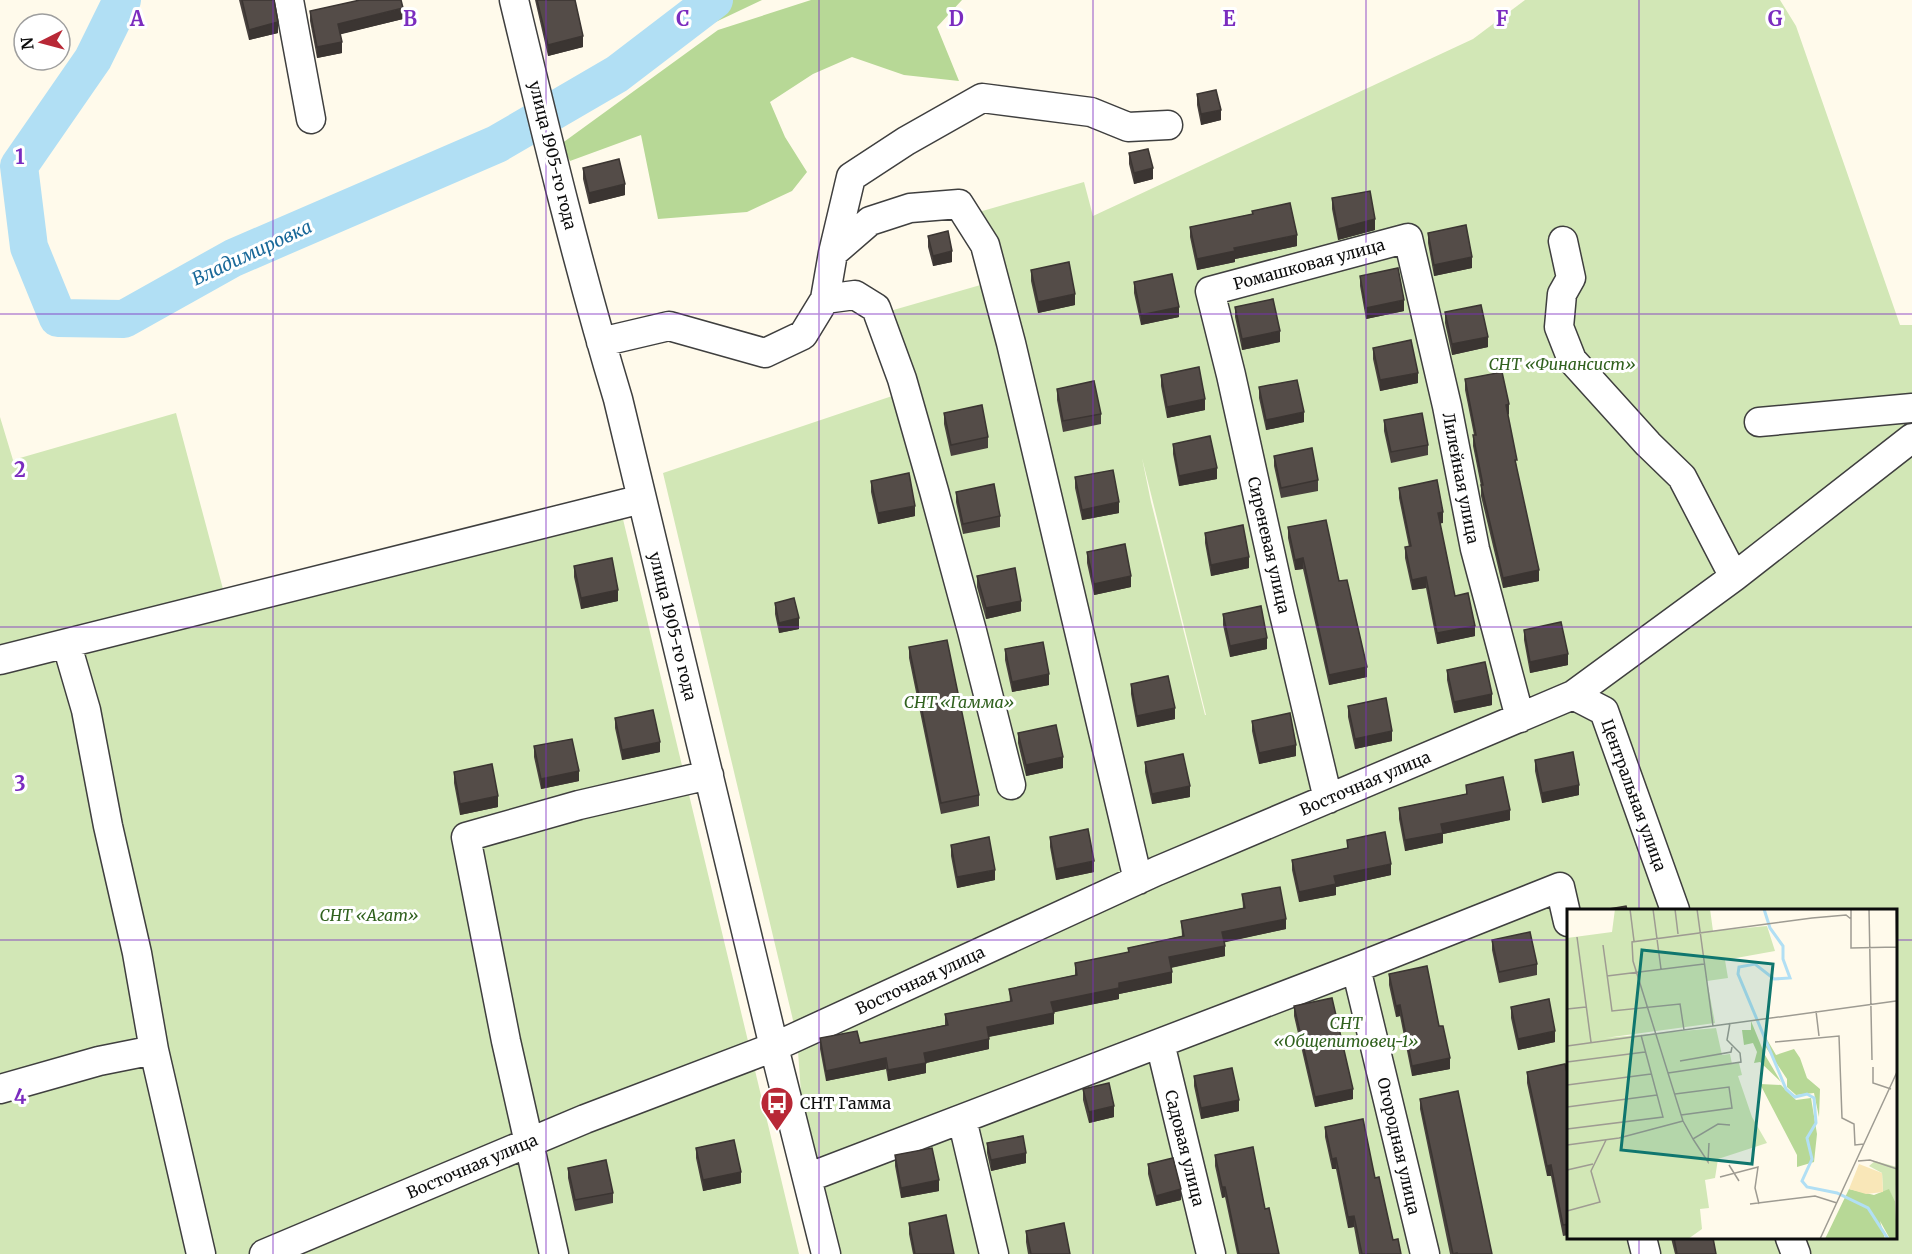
<svg xmlns="http://www.w3.org/2000/svg" width="1912" height="1254" font-family="Merriweather,serif">
	<rect width="100%" height="100%" fill="#fffaeb"/>
	<!-- green -->
	<path fill="#d2e7b6" fill-rule="evenodd" d="M1525,0H1780L1796,26L1900,325H1912V1254H826L807,1178L797,1037L663,473L913,389L890,311L984,284L972,214L1084,182L1093,216L1473,39ZM1142,458L1206,715H1205L1151,502ZM1568,910H1896V1238H1568Z
		M176,413L227,604L616,490L799,1254H0V417L13,460Z"/>
	<!-- forest -->
	<path fill="#b7d896" d="M688,0H762L703,28L686,2Z
		M811,0H962L937,27L959,81L904,75L852,57L813,74L770,102L785,137L807,172L792,191L747,212L658,219L641,135L570,161L561,144L718,30Z"/>
	<g fill="none" stroke-linecap="round" stroke-linejoin="round">
		<!-- river -->
		<path stroke="#b1dff4" stroke-width="38" d="M122,0L93,59L19,166L29,247L58,318L124,319L233,258L497,144L617,74L714,0"/>
		<!-- minor casing -->
		<g stroke="#3f3f3f" stroke-width="31">
			<path id="minor" d="M289,0L311,119
				M514,0C546,133 578,267 618,399L774,1047L826,1254
				M833,253L870,221L910,208L959,204L985,245L1011,343L1138,880
				M825,299L855,295L876,308L902,379L934,491L972,631L1011,785
				M601,342L669,326L765,353L803,335L825,299L833,253L851,177L906,141L982,98L1091,112L1128,127L1168,125
				M1759,422L1912,408
				M1734,577L1912,438
				M67,645L86,710L108,826L137,953L154,1050L201,1254
				M0,660L642,499
				M1573,695L1604,711L1675,910
				M1328,799L1280,597L1231,375L1210,291L1408,238L1447,406L1475,549L1520,718
				M1356,968L1425,1254
				M1160,1043L1211,1254
				M0,1089L99,1061L154,1050
				M962,1119L994,1254
				M807,1178L1356,968L1560,887L1568,922
				M1642,1238L1646,1254
				M1790,1238L1796,1254
				M264,1254L585,1119L774,1047L1157,871L1573,695L1734,577L1682,477L1648,444L1572,360L1559,327L1562,294L1571,278L1563,241
				M554,1254L506,1041L466,837L579,805L709,775"/>
		</g>
		<!-- minor -->
		<use href="#minor" stroke="#fff" stroke-width="28"/>
	</g>
	<!-- wall -->
	<path fill="#48413e" d="M239,0H274L278,33L249,40Z
		M535,0H575L583,47L548,56Z
		M310,11L403,19L340,34L342,53L317,58L310,21Z
		M1197,94L1221,120L1201,125L1197,105Z
		M1129,153L1153,179L1134,184L1129,164Z
		M583,168L625,195L589,204L583,179Z
		M1332,198L1375,230L1338,240L1332,209Z
		M1252,211L1297,246L1235,259V262L1197,270L1190,237V227L1252,214Z
		M1428,233L1472,268L1434,276L1428,243Z
		M928,236L952,262L933,266L928,247Z
		M1031,270L1075,305L1038,313L1031,281Z
		M1360,276L1404,311L1366,319L1360,286Z
		M1134,282L1179,317L1141,325L1134,293Z
		M1235,307L1280,342L1242,350L1235,317Z
		M1445,312L1488,347L1452,355L1445,323Z
		M1373,348L1418,383L1380,391L1373,359Z
		M1161,375L1205,410L1167,418L1161,386Z
		M1465,379L1509,414L1508,415L1517,469L1539,581L1503,588L1481,496V486L1473,446V435H1474L1465,390Z
		M1259,387L1304,422L1266,430L1259,398Z
		M1057,389L1101,414V424L1063,432L1057,400Z
		M944,413L988,437V448L951,456L944,424Z
		M1384,420L1428,445V455L1391,463L1384,431Z
		M1173,444L1217,479L1179,486L1173,454Z
		M1274,456L1318,480V491L1281,498L1274,466Z
		M1075,477L1119,513L1082,520L1075,488Z
		M871,481L915,516L878,524L871,492Z
		M1399,488L1443,523H1440L1455,596L1475,636L1437,644L1426,588L1412,590L1405,558V547H1409L1399,498Z
		M956,492L1000,516V527L963,534L956,502Z
		M1288,527L1339,581L1367,677L1329,685L1303,569L1295,570L1288,538Z
		M1205,533L1249,568L1211,576L1205,543Z
		M1087,552L1131,587L1094,595L1087,563Z
		M574,566L618,601L581,609L574,577Z
		M977,576L1021,611L986,619L977,587Z
		M775,603L799,629L779,633L775,614Z
		M1223,614L1267,649L1230,657L1223,625Z
		M1524,630L1568,665L1530,673L1524,640Z
		M909,647L979,795V806L941,814L909,658Z
		M1005,649L1049,685L1012,692L1005,660Z
		M1447,670L1492,705L1454,713L1447,680Z
		M1131,684L1175,719L1137,727L1131,694Z
		M1348,706L1392,741L1355,749L1348,717Z
		M615,718L660,752L622,760L615,728Z
		M1252,721L1296,756L1259,764L1252,731Z
		M1018,733L1063,768L1026,776L1018,743Z
		M534,746L579,781L541,789L534,757Z
		M1535,760L1579,795L1542,803L1535,771Z
		M1145,762L1190,797L1152,804L1145,772Z
		M454,772L498,807L460,815L454,783Z
		M1466,785L1510,820L1443,834V843L1405,851L1399,819V808L1466,794Z
		M1050,837L1094,872L1056,880L1050,847Z
		M1347,840L1391,875L1336,887V895L1299,902L1292,870V860L1347,848Z
		M951,845L995,880L957,888L951,856Z
		M1242,894L1286,929L1224,942L1225,956L1171,968L1172,983L1119,994V999L1053,1012L1054,1024L989,1037V1049L926,1063V1073L888,1081L886,1069L826,1081L820,1049V1038L860,1043L945,1025V1014L1010,1001L1009,989L1075,975V963L1128,953V948L1182,936L1181,921L1243,908Z
		M1492,940L1537,964V975L1499,983L1492,950Z
		M1389,974L1450,1069L1412,1076L1400,1016L1396,1017L1389,985Z
		M1294,1006L1353,1099L1315,1107L1294,1016Z
		M1511,1007L1555,1042L1518,1050L1511,1018Z
		M1527,1072L1569,1081V1235L1563,1236L1551,1176H1547L1527,1083Z
		M1194,1076L1239,1111L1201,1119L1194,1086Z
		M1083,1089L1114,1117L1089,1123L1083,1100Z
		M1420,1099L1492,1254H1450L1420,1109Z
		M1325,1127L1375,1178L1393,1240L1401,1254H1359L1354,1227L1348,1228L1336,1169H1332L1325,1137Z
		M987,1143L1026,1163L991,1171L987,1153Z
		M696,1148L741,1183L703,1191L696,1158Z
		M895,1155L939,1191L901,1198L895,1166Z
		M1215,1155L1265,1209L1279,1254H1237L1225,1197L1222,1198L1215,1166Z
		M1148,1164L1181,1200L1156,1206L1148,1174Z
		M568,1168L613,1193V1203L575,1211L568,1178Z
		M909,1223L954,1254H913L909,1234Z
		M1026,1231L1070,1254H1028L1026,1242Z
		M1671,1238H1713L1716,1254H1675Z"/>
	<!-- shaded-wall -->
	<path fill="#3b3532" d="M403,8V19L338,35V24Z
		M278,22V33L249,40V30Z
		M583,36V47L548,56V45Z
		M342,42V53L317,58V47Z
		M1221,110V120L1201,125V114Z
		M1153,168V179L1134,184V173Z
		M625,184V195L589,204V193Z
		M1375,219V230L1338,240V229Z
		M1297,235V246L1235,259V262L1197,270V259L1234,248Z
		M952,251V262L933,266V256Z
		M1472,257V268L1434,276V265Z
		M1075,294V305L1038,313V302Z
		M1404,300V311L1366,319V308Z
		M1179,307V317L1141,325V315Z
		M1280,331V342L1242,350V339Z
		M1488,337V347L1452,355V344Z
		M1418,373V383L1380,391V380Z
		M1205,399V410L1167,418V407Z
		M1509,404V414L1506,415V405Z
		M1304,412V422L1266,430V420Z
		M1217,468V479L1179,486V476Z
		M1119,502V513L1082,520V510Z
		M915,506V516L878,524V513Z
		M1443,512V523L1438,524V513Z
		M1249,557V568L1211,576V565Z
		M1303,558V569L1295,570V560Z
		M1539,570V581L1503,588V578Z
		M1131,576V587L1094,595V584Z
		M1426,577V588L1412,590V580Z
		M618,590V601L581,609V598Z
		M1021,601V611L986,619V608Z
		M799,618V629L779,633V623Z
		M1475,626V636L1437,644V633Z
		M1267,638V649L1230,657V646Z
		M1568,654V665L1530,673V662Z
		M1367,667V677L1329,685V675Z
		M1049,674V685L1012,692V682Z
		M1492,694V705L1454,713V702Z
		M1175,708V719L1137,727V716Z
		M1392,731V741L1355,749V739Z
		M660,742V752L622,760V750Z
		M1296,745V756L1259,764V753Z
		M1063,757V768L1026,776V765Z
		M579,771V781L541,789V779Z
		M1579,785V795L1542,803V793Z
		M1190,786V797L1152,804V794Z
		M498,796V807L460,815V804Z
		M1510,810V820L1443,834V843L1405,851V840L1441,824Z
		M1094,861V872L1056,880V869Z
		M1391,864V875L1336,887V895L1299,902V892L1334,876Z
		M995,870V880L957,888V877Z
		M1286,919V929L1222,943V932Z
		M1225,946V956L1169,968V957Z
		M1172,972V983L1119,994V999L1051,1013V1002L1119,983Z
		M1400,1005V1016L1396,1017V1006Z
		M1054,1013V1024L987,1037V1027Z
		M1555,1031V1042L1518,1050V1039Z
		M989,1039V1049L926,1063V1073L888,1081V1070L924,1053Z
		M886,1058V1069L826,1081V1071Z
		M1450,1058V1069L1412,1076V1066Z
		M1353,1089V1099L1315,1107V1097Z
		M1239,1100V1111L1201,1119V1108Z
		M1114,1106V1117L1089,1123V1112Z
		M1026,1153V1163L991,1171V1160Z
		M1336,1158V1169H1332V1159Z
		M1551,1165V1176H1547V1166Z
		M741,1172V1183L703,1191V1180Z
		M939,1180V1191L901,1198V1188Z
		M1222,1187H1225V1197L1222,1198Z
		M1181,1189V1200L1156,1206V1196Z
		M1354,1216V1227L1348,1228V1217Z"/>
	<!-- building -->
	<path fill="#544c48" stroke="#3b3532" stroke-width="1.5" d="M242,0H274L278,22L249,30Z
		M360,0H401L403,8L338,24L342,42L317,47L310,11Z
		M537,0H575L583,36L548,45Z
		M1216,90L1221,110L1201,114L1197,94Z
		M1148,149L1153,168L1134,173L1129,153Z
		M619,159L625,184L589,193L583,168Z
		M1370,191L1375,219L1338,229L1332,198Z
		M1290,203L1297,235L1234,248L1235,251L1197,259L1190,227L1253,214L1252,211Z
		M1466,225L1472,257L1434,265L1428,233Z
		M948,231L952,251L933,256L928,236Z
		M1069,262L1075,294L1038,302L1031,270Z
		M1398,268L1404,300L1366,308L1360,276Z
		M1172,274L1179,307L1141,315L1134,282Z
		M1273,299L1280,331L1242,339L1235,307Z
		M1481,305L1488,337L1452,344L1445,312Z
		M1411,340L1418,373L1380,380L1373,348Z
		M1199,367L1205,399L1167,407L1161,375Z
		M1502,372L1509,404L1506,405L1517,460H1515L1539,570L1503,578L1481,485H1483L1473,435H1476L1465,379Z
		M1297,380L1304,412L1266,420L1259,387Z
		M1094,381L1101,414L1063,421L1057,389Z
		M982,405L988,437L951,445L944,413Z
		M1422,413L1428,445L1391,452L1384,420Z
		M1210,436L1217,468L1179,476L1173,444Z
		M1312,448L1318,480L1281,488L1274,456Z
		M1113,470L1119,502L1082,510L1075,477Z
		M909,473L915,506L878,513L871,481Z
		M1437,480L1443,512L1438,513L1455,596L1468,593L1475,626L1437,633L1426,577L1412,580L1405,547L1411,546L1399,488Z
		M994,484L1000,516L963,524L956,492Z
		M1326,520L1339,581L1347,580L1367,667L1329,675L1303,558L1295,560L1288,527Z
		M1243,525L1249,557L1211,565L1205,533Z
		M1125,544L1131,576L1094,584L1087,552Z
		M612,558L618,590L581,598L574,566Z
		M1015,568L1021,601L986,608L977,576Z
		M794,598L799,618L779,623L775,603Z
		M1261,606L1267,638L1230,646L1223,614Z
		M1561,622L1568,654L1530,662L1524,630Z
		M947,640L979,795L941,803L909,647Z
		M1043,642L1049,674L1012,682L1005,649Z
		M1485,662L1492,694L1454,702L1447,670Z
		M1168,676L1175,708L1137,716L1131,684Z
		M1386,698L1392,731L1355,739L1348,706Z
		M653,710L660,742L622,750L615,718Z
		M1290,713L1296,745L1259,753L1252,721Z
		M1056,725L1063,757L1026,765L1018,733Z
		M572,739L579,771L541,779L534,746Z
		M1573,752L1579,785L1542,793L1535,760Z
		M1183,754L1190,786L1152,794L1145,762Z
		M492,764L498,796L460,804L454,772Z
		M1503,777L1510,810L1441,824L1443,833L1405,840L1399,808L1467,794L1466,785Z
		M1088,829L1094,861L1056,869L1050,837Z
		M1385,832L1391,864L1334,876L1336,884L1299,892L1292,860L1348,848L1347,840Z
		M989,837L995,870L957,877L951,845Z
		M1280,887L1286,919L1222,932L1225,946L1169,957L1172,972L1119,983V988L1051,1002L1054,1013L987,1027L989,1039L924,1053L926,1063L888,1070L886,1058L826,1071L820,1038L857,1031L860,1043L948,1025L945,1014L1012,1001L1009,989L1077,975L1075,963L1129,952L1128,948L1184,936L1181,921L1245,908L1242,894Z
		M1626,906L1627,910H1603Z
		M1530,932L1537,964L1499,972L1492,940Z
		M1427,966L1439,1026H1443L1450,1058L1412,1066L1400,1005L1396,1006L1389,974Z
		M1332,998L1353,1089L1315,1097L1294,1006Z
		M1549,999L1555,1031L1518,1039L1511,1007Z
		M1565,1064L1569,1081V1224L1563,1225L1551,1165L1547,1166L1527,1072Z
		M1232,1068L1239,1100L1201,1108L1194,1076Z
		M1109,1083L1114,1106L1089,1112L1083,1089Z
		M1458,1091L1492,1254H1457V1253L1453,1254L1420,1099Z
		M1363,1119L1375,1178L1379,1177L1393,1240L1398,1239L1401,1254H1362L1354,1216L1348,1217L1336,1158L1332,1159L1325,1127Z
		M1023,1136L1026,1153L991,1160L987,1143Z
		M734,1140L741,1172L703,1180L696,1148Z
		M1253,1147L1265,1209L1269,1208L1279,1254H1239L1225,1187H1222L1215,1155Z
		M932,1148L939,1180L901,1188L895,1155Z
		M1173,1158L1181,1189L1156,1196L1148,1164Z
		M606,1160L613,1193L575,1200L568,1168Z
		M946,1215L954,1254H915L909,1223Z
		M1064,1223L1070,1254H1031L1026,1231Z
		M1674,1238H1713L1716,1254H1677Z"/>
	<!-- grid -->
	<path fill="none" stroke="#7b2cbf" stroke-width="1.5" stroke-opacity="0.55" d="M273,0V1254M546,0V1254M819,0V1254M1093,0V1254M1366,0V1254M1639,0V910M0,314H1912M0,627H1912M0,940H1568M1896,940H1912M1639,1238V1254"/>
	<!-- icons -->
	<defs>
		<g id="bus-pin" transform="scale(1.725)"><path d="M0 17L-7.5 6A9.5 9.5 0 1 1 7.5 6Z" fill="#b82836" stroke="#fff"/><path d="M-5-6H5V4H4V6H2V4H-2V6H-4V4H-5ZM-3.5-4V0h7V-4ZM-3.5 1.2v1.5H-2V1.2ZM2 1.2v1.5H3.5V1.2Z" fill="#fff"/></g>
	</defs>
	<g fill-rule="evenodd">
		<use href="#bus-pin" x="777" y="1103"/>
	</g>
	<g text-anchor="middle" stroke-width="6" stroke-linejoin="round" paint-order="stroke">
		<!-- street labels -->
		<g font-size="16" fill="#0c0c0c" stroke="#fff">
			<text transform="translate(553 155) rotate(76)" y="6">улица 1905-го года</text>
			<text transform="translate(1309 264) rotate(-15)" y="6">Ромашковая улица</text>
			<text transform="translate(1461 478) rotate(79)" y="6">Лилейная улица</text>
			<text transform="translate(1269 545) rotate(77)" y="6">Сиреневая улица</text>
			<text transform="translate(673 626) rotate(76)" y="6">улица 1905-го года</text>
			<text transform="translate(1365 783) rotate(-23)" y="6">Восточная улица</text>
			<text transform="translate(1634 795) rotate(70)" y="6">Центральная улица</text>
			<text transform="translate(920 980) rotate(-25)" y="6">Восточная улица</text>
			<text transform="translate(1399 1146) rotate(77)" y="6">Огородная улица</text>
			<text transform="translate(1185 1148) rotate(76)" y="6">Садовая улица</text>
			<text transform="translate(472 1166) rotate(-23)" y="6">Восточная улица</text>
		</g>
		<!-- park labels -->
		<g font-size="16" font-style="italic" fill="#30611e" stroke="#fff">
			<text x="1562" y="370">СНТ «Финансист»</text>
			<text x="959" y="708">СНТ «Гамма»</text>
			<text x="369" y="921">СНТ «Агат»</text>
			<text x="1346" y="1029">СНТ<tspan x="1346" dy="18">«Общепитовец-1»</tspan></text>
		</g>
		<!-- poi labels -->
		<g font-size="16" fill="#0c0c0c" stroke="#fff" text-anchor="start">
			<text x="800" y="1109">СНТ Гамма</text>
		</g>
		<!-- water labels -->
		<g font-size="18" font-style="italic" fill="#196899" stroke="#fff">
			<text transform="translate(252 253) rotate(-25)" y="6">Владимировка</text>
		</g>
	</g>
	<!-- overview -->
	<g transform="translate(1567 909)">
		<rect width="330" height="330" fill="#fffaeb"/>
		<path d="M48,0H143L146,22L200,17L208,42L158,51L161,69L140,72L148,114L38,129L149,119L155,146L163,145L165,155L172,154L175,166L171,167L185,208L200,234L151,250L148,269L138,271L142,299L133,300L135,320L121,330H0V29L45,23ZM308,252L330,258L328,292L322,281L316,283L315,264L302,257Z" fill="#d2e7b6"/>
		<path d="M184,112L198,146L214,173L193,153L187,154L190,143L186,134L177,136L175,121H184ZM198,127L209,146L227,140L233,149L240,169L253,180L252,208L247,184L229,186L220,178V170L198,137ZM193,175L214,176L229,191L244,189L250,225L247,253L230,258V246ZM282,280L307,286L322,280L328,292L330,330H323L313,312L318,330H258Z" fill="#b7d896"/>
		<path d="M292,255L315,264L316,283L299,285L282,280Z" fill="#f9e7b8"/>
		<path fill="none" stroke="#b1dff4" stroke-width="3" d="M197,0L203,19L216,37V50L223,69L207,70L188,55L172,58L171,65L219,180L228,188L240,185L247,189L249,214L240,229L245,250L235,272L240,278L270,284L301,299L321,330"/>
		<path fill="none" stroke="#9e9b92" stroke-width="1.5" d="M63,0L67,32M86,0L94,60M108,0L111,25M130,0L146,117M284,0V39L330,38M302,0L305,151M329,0L330,46M10,28L24,133M36,36L45,102L113,95L117,121M40,67L137,55M330,70V125M0,100L19,98M249,102L252,127M208,133L272,127L275,209L287,215L288,236L297,235M0,137L329,92M113,152L164,143L165,138M0,153L78,143M306,158V174L324,180M101,164L174,153L173,144L160,131L163,114M0,176L84,165M108,185L162,178L165,199L114,206M0,198L90,186M163,216L151,215L126,230L116,212L66,52L65,33L245,9L279,6L284,10M0,220L96,208L74,126M126,230L141,253L142,234M0,236L52,229L116,212M291,252L303,251L330,260M162,256L172,272M0,261L26,255M153,268L191,258L188,279L192,295M183,295L248,287L270,294M0,302L33,293L24,262L39,231M253,330L330,163"/>
		<path fill="#0f766e" fill-opacity="0.15" stroke="#0f766e" stroke-width="3" d="M75,41L206,55L185,255L54,241Z"/>
		<rect width="330" height="330" fill="none" stroke="#0c0c0c" stroke-width="3"/>
	</g>
	<g font-size="20" text-anchor="middle" font-weight="bold" fill="#7b2cbf" stroke="#fff" stroke-width="6" stroke-linejoin="round" paint-order="stroke">
		<text x="137" y="26">A</text>
		<text x="410" y="26">B</text>
		<text x="683" y="26">C</text>
		<text x="956" y="26">D</text>
		<text x="1229" y="26">E</text>
		<text x="1502" y="26">F</text>
		<text x="1775" y="26">G</text>
		<text x="20" y="164">1</text>
		<text x="20" y="477">2</text>
		<text x="20" y="791">3</text>
		<text x="20" y="1104">4</text>
	</g>
	<!-- north arrow -->
	<g transform="translate(42 42) rotate(264)"><circle r="28" fill="#ffffff" stroke="#9e9e9e" stroke-width="1.5"/>
	<path d="M0-4.5L10 22L0 15L-10 22Z" fill="#b82836"/>
	<text y="-9" font-size="16" font-weight="bold" text-anchor="middle" fill="#0c0c0c">N</text>
	</g>
</svg>
